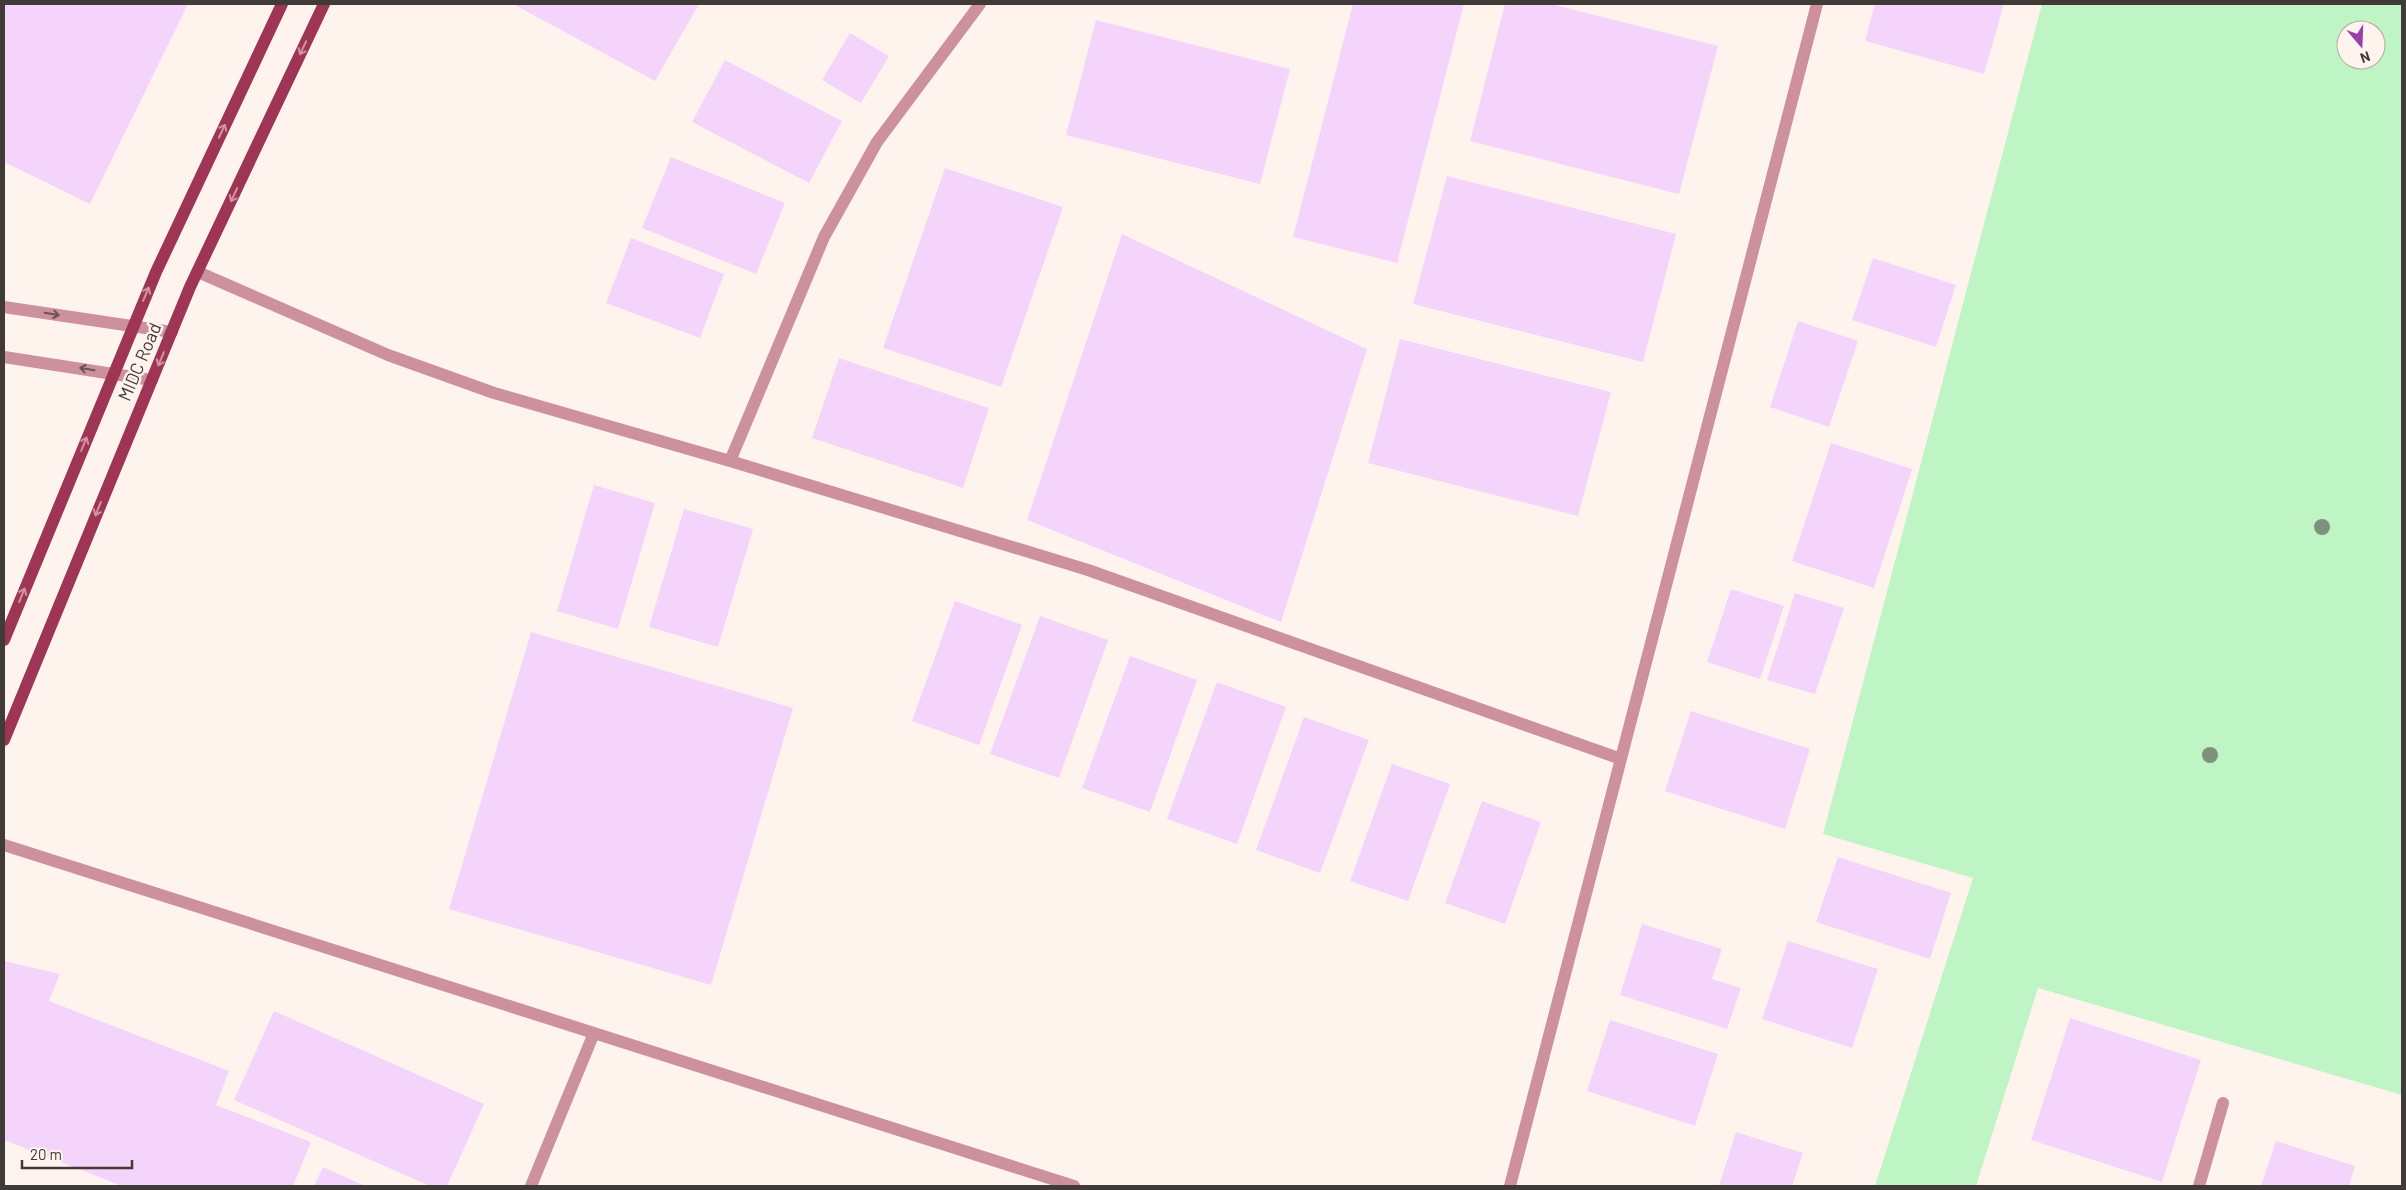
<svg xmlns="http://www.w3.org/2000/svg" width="2406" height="1190" font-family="Barlow,sans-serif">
	<rect width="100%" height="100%" fill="#fff3ee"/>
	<!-- green -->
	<path fill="#bff5c4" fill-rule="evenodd" d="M2042,4H2402V1095L2038,988L1976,1186H1875L1973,878L1823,834ZM2346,30H2376V60H2346Z"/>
	<!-- building -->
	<path fill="#f5d4fb" d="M4,4H188L90,204L4,162Z
		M513,4H699L655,81Z
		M1353,4H1464L1397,263L1293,237Z
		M1505,4H1551L1718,46L1679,194L1470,141Z
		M1875,4H2004L1984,74L1865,41Z
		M1096,20L1290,69L1260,184L1066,135Z
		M850,33L889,56L861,103L822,80Z
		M725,60L842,121L809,183L692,122Z
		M671,157L785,203L756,274L642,228Z
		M945,168L1063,207L1001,387L883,348Z
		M1447,176L1676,234L1643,362L1413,304Z
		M1122,234L1367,349L1281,622L1027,520Z
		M631,238L724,274L700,338L606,303Z
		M1873,258L1956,285L1936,347L1852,320Z
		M1798,321L1858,341L1829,427L1770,407Z
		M1400,339L1611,392L1578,516L1368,463Z
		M839,358L989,408L963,488L812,438Z
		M1831,443L1912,469L1874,588L1792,561Z
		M594,485L655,503L618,629L557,611Z
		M684,509L753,529L718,647L649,627Z
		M1731,589L1784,606L1760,679L1707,662Z
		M1795,593L1844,608L1815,694L1767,680Z
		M955,601L1022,625L979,745L912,721Z
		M1040,616L1108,640L1059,778L990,754Z
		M531,632L793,708L711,985L449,909Z
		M1130,656L1197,680L1150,812L1082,788Z
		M1217,682L1286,707L1237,844L1167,819Z
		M1691,711L1810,749L1785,829L1665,791Z
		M1304,717L1369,740L1320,873L1256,850Z
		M1392,764L1450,784L1408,901L1350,881Z
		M1482,801L1541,822L1505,924L1445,903Z
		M1838,857L1951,893L1930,959L1816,922Z
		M1642,924L1722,949L1712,979L1741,988L1727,1029L1620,995Z
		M1788,941L1878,969L1852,1048L1762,1019Z
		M4,961L60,974L49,1001L229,1071L216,1105L311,1142L293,1186H122L4,1140Z
		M274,1011L484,1104L447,1186H430L234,1100Z
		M2070,1018L2201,1060L2162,1182L2031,1140Z
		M1610,1020L1718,1054L1695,1126L1587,1091Z
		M1736,1132L1803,1153L1792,1186H1719Z
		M2276,1141L2355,1166L2349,1186H2261Z
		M323,1167L365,1186H314Z"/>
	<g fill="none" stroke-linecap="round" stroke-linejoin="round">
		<!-- minor -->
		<path stroke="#cd909d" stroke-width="12" d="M198,272L388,355L494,393L730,461L1088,570L1621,759
			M4,307L172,332
			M4,357L152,380
			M730,461L824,237L877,142L980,4
			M4,845L1074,1186
			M531,1186L594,1033
			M1510,1186L1817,4
			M2199,1186L2223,1103"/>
		<!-- major -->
		<path stroke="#9f3555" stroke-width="12" d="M4,640L156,272L282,4
			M4,740L190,287L324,4"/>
	</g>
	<!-- trees -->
	<g fill="#7e927b">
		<circle cx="2322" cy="527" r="8"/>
		<circle cx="2210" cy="755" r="8"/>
	</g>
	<!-- one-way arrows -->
	<defs><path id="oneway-shaft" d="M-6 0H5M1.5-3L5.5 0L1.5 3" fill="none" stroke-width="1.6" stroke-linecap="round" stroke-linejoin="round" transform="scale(1.25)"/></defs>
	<g stroke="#cf94a2">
		<use href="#oneway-shaft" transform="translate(303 48) rotate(115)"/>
		<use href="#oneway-shaft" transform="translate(222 131) rotate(-65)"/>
		<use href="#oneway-shaft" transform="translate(234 195) rotate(115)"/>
		<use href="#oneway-shaft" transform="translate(146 294) rotate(-67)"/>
		<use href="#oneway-shaft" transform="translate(161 359) rotate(113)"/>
		<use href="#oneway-shaft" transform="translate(84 444) rotate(-68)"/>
		<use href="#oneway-shaft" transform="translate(98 509) rotate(112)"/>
		<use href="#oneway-shaft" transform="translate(22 595) rotate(-68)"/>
	</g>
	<g stroke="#6a5456">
		<use href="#oneway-shaft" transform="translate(52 314) rotate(9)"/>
		<use href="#oneway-shaft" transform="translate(87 369) rotate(-171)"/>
	</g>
	<g text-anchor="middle" stroke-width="5" stroke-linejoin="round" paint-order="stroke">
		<!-- street labels -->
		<g font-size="18" fill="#403a38" stroke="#fff3ee">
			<text transform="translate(140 362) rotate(-67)" y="6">MIDC Road</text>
		</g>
	</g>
	<!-- border -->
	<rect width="2406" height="1190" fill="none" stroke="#403a38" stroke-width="10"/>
	<!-- north arrow -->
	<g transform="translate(2361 45) rotate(161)"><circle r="24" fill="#fff3ee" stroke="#b3a9a5"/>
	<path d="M0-4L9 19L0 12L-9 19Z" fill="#993faa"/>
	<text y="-8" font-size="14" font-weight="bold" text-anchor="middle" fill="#403a38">N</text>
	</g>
	<!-- scale -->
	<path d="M22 1160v8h110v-8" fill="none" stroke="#403a38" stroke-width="2.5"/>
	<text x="30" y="1160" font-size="15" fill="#403a38" stroke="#fff3ee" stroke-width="4" paint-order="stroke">20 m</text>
</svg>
